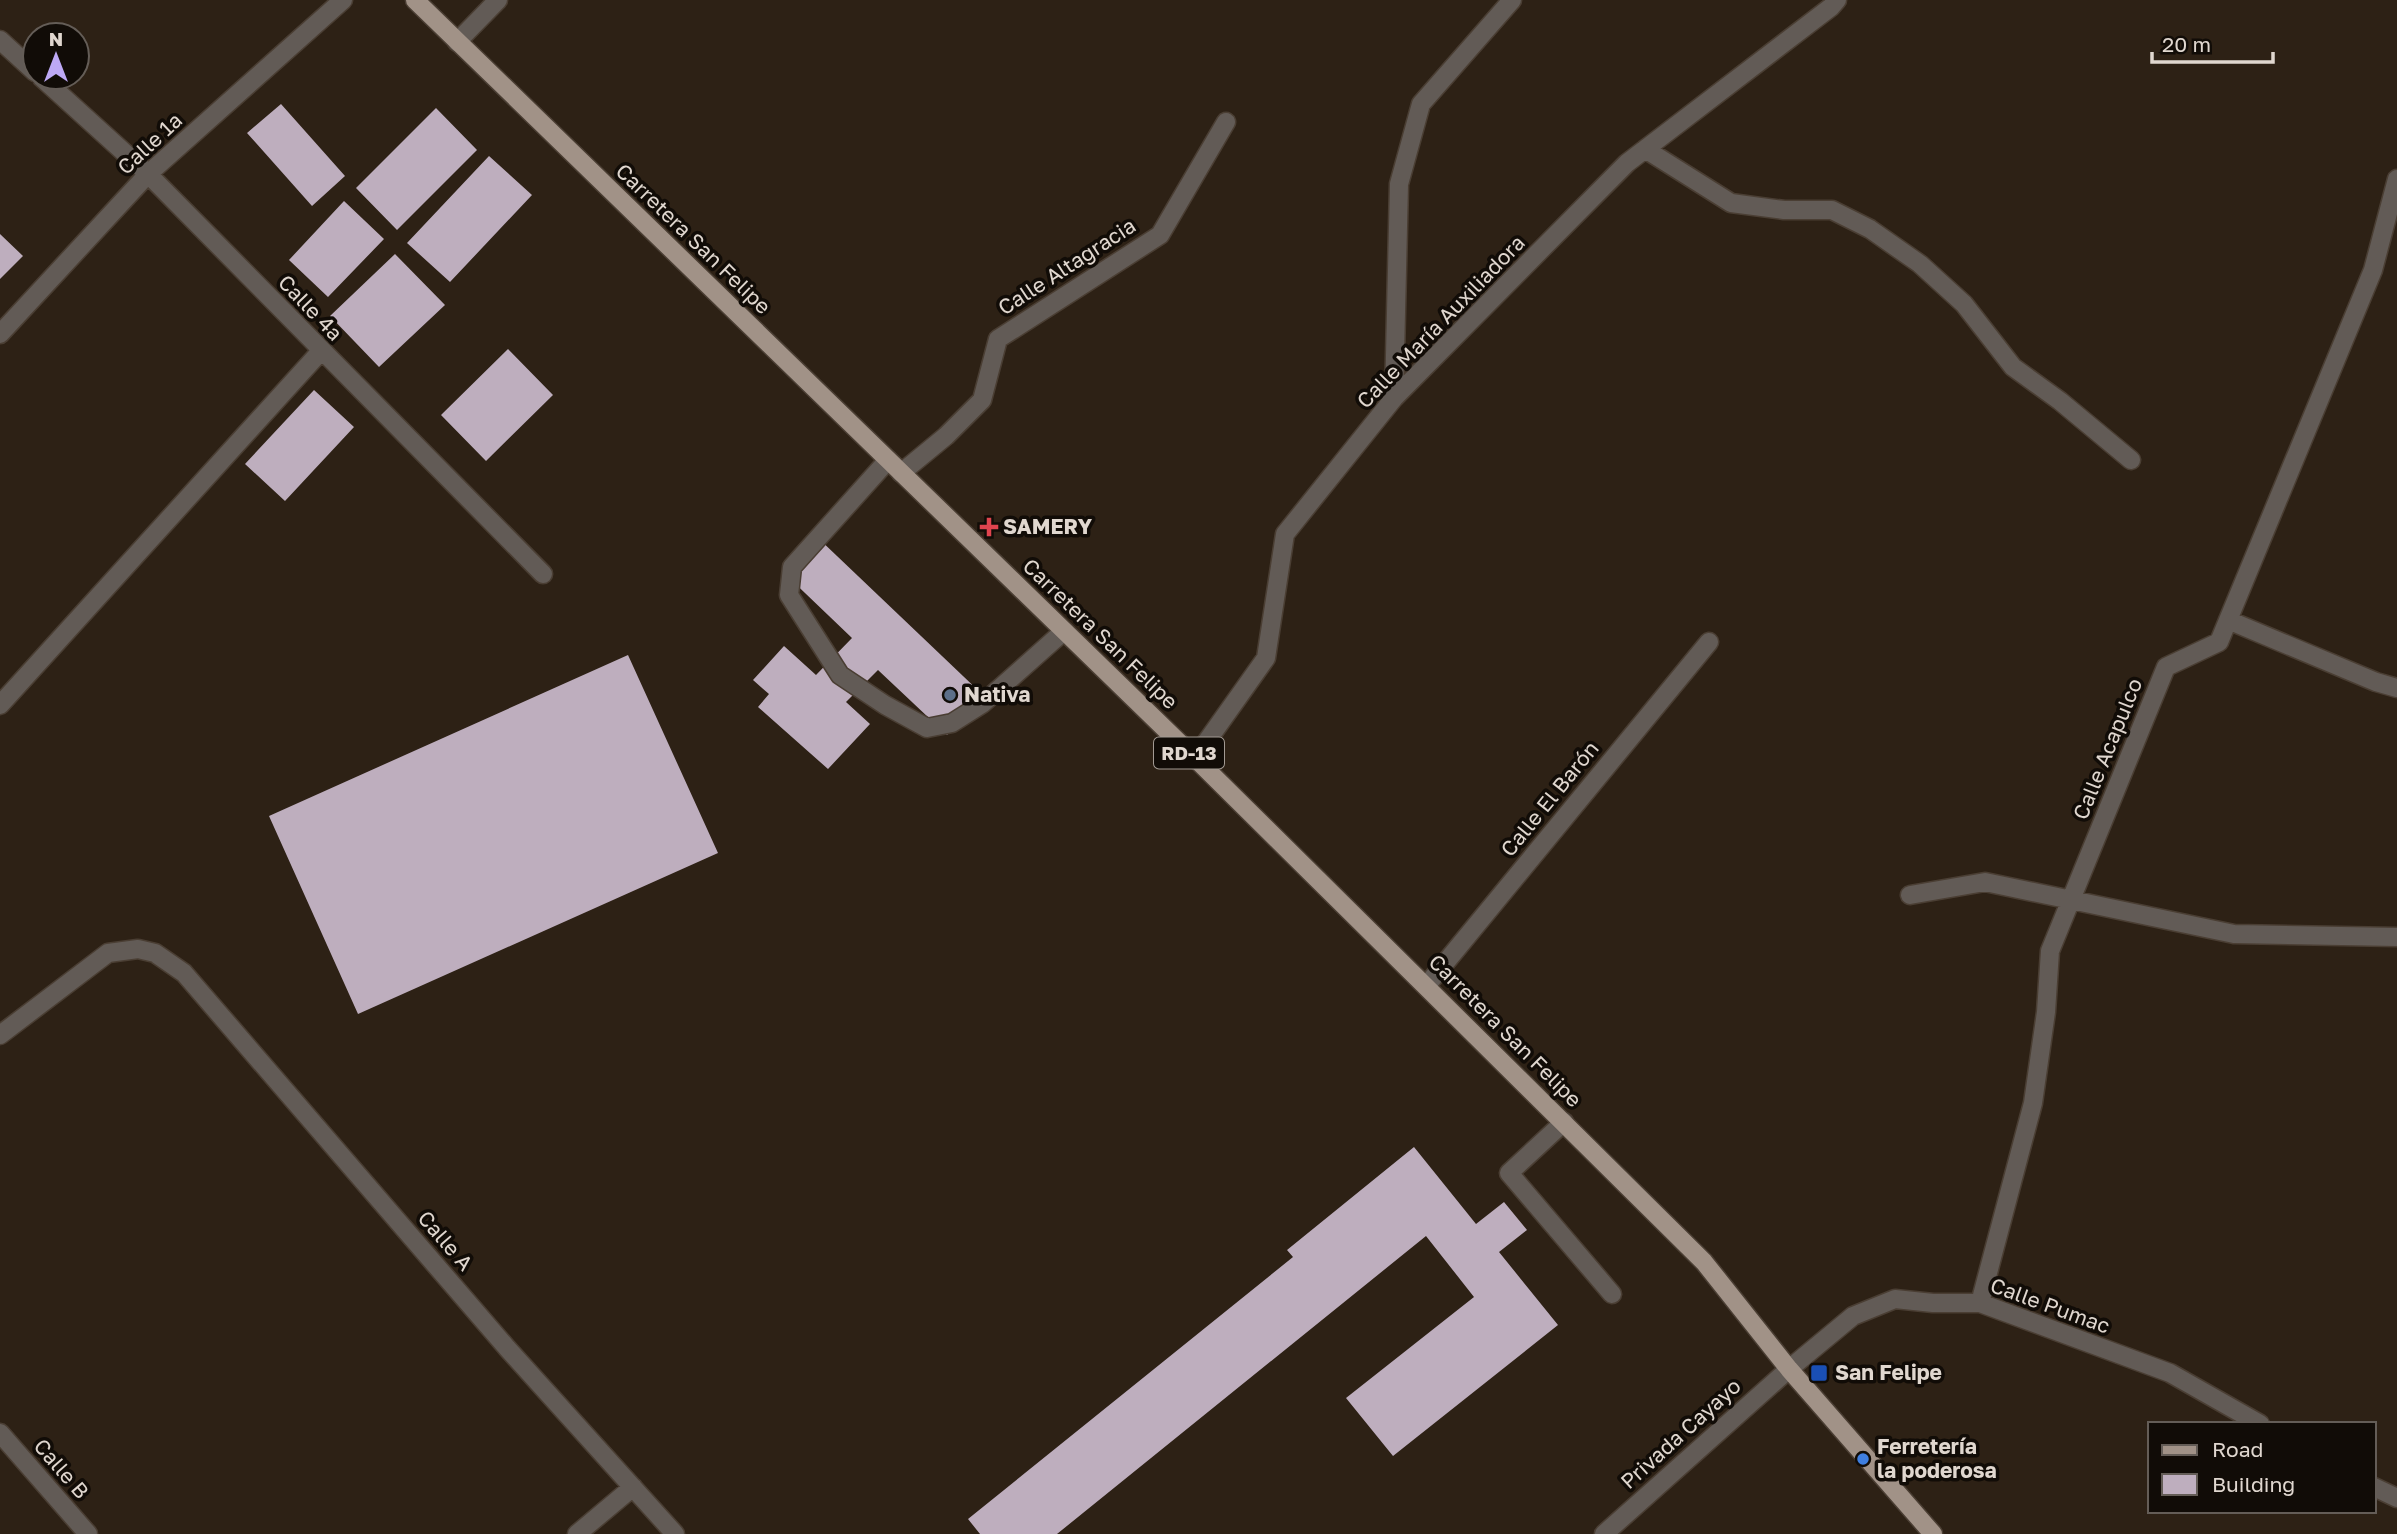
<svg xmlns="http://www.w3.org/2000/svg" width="2397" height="1534" font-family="'Golos Text',sans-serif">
	<rect width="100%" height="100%" fill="#2d2115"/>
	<!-- building -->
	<path fill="#beaebe" d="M281,104L345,176L312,206L247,133Z
		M436,108L477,150L397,230L356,188Z
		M489,156L532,195L450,282L407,243Z
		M344,201L384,239L328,297L289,260Z
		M0,234L23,256L0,279Z
		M395,254L445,305L379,367L330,316Z
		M508,349L553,395L486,461L441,415Z
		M314,390L354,427L285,501L245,464Z
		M816,536L984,696L947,735L878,670L846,702L870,724L828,769L758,707L769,694L753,680L784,646L816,675L852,638L782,571Z
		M628,655L718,853L358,1014L269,816Z
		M1414,1147L1476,1224L1504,1202L1527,1230L1499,1252L1558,1325L1393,1456L1346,1398L1474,1297L1426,1236L1057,1534H980L968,1519L1293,1257L1287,1250Z"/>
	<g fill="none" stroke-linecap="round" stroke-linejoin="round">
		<!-- minor casing -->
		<g stroke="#4a3e33" stroke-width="21">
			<path id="minor" d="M0,40L35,72
				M457,42L498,0
				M41,77L148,174L543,574
				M1645,149L1731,203L1784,210H1832L1870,229L1920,264L1964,304L2013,367L2060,401L2131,460
				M0,334L148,174L343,0
				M1394,398L1399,184L1421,104L1512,0
				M888,460L792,567L789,595L840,675L885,705L927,728L952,723L982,704L1064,631
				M901,473L946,436L982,400L998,339L1160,235L1226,122
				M2228,620L2376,682L2397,688
				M0,705L321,351
				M1195,758L1266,658L1285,534L1394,398L1627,163L1831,7L1837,0
				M1910,895L1985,882L2234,934L2397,937
				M1427,985L1709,642
				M0,1035L108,953L138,949L155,953L184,973L507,1348L675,1534
				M1564,1122L1509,1173L1612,1294
				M1980,1303L2033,1103L2046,1012L2050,951L2166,667L2219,642L2373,270L2397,179
				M0,1433L88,1534
				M2374,1487L2397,1498
				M577,1534L633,1487
				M1604,1534L1789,1369L1853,1316L1895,1299L1933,1303H1980L2170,1373L2260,1424"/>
		</g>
		<!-- major casing -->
		<g stroke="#4a3e33" stroke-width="21">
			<path id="major" d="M415,0L1195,758L1704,1262L1789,1369L1933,1534"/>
		</g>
		<!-- minor -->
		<use href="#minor" stroke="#625b56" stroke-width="18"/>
		<!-- major -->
		<use href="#major" stroke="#a19287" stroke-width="18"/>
	</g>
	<!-- markers -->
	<path fill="#e0444e" stroke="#110c07" stroke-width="2.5" d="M985.5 516.5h7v7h7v7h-7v7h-7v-7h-7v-7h7z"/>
	<circle fill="#5c6f8a" stroke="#110c07" stroke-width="2.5" cx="950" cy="695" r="7"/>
	<rect fill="#1a4fb4" stroke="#110c07" stroke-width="2.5" x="1810" y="1364" width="18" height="18" rx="3.5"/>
	<circle fill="#3f7fe0" stroke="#110c07" stroke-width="2.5" cx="1863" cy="1459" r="7"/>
	<g text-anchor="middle" stroke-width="7" stroke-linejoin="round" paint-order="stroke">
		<!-- shield labels -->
		<rect fill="#110c07" stroke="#a29a93" stroke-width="2" x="1154" y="737.5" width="70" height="31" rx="5"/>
		<g font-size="19" font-weight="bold" fill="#e0d7cf">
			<text x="1189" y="760">RD-13</text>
		</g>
		<!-- street labels -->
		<g font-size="21" fill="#e0d7cf" stroke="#110c07">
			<text transform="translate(150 144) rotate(-43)" y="7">Calle 1a</text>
			<text transform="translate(693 239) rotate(44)" y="7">Carretera San Felipe</text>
			<text transform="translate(1067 267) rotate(-33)" y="7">Calle Altagracia</text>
			<text transform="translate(310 308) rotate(46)" y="7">Calle 4a</text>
			<text transform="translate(1441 322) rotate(-46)" y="7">Calle María Auxiliadora</text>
			<text transform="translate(1100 634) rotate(44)" y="7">Carretera San Felipe</text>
			<text transform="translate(2108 749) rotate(-68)" y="7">Calle Acapulco</text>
			<text transform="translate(1550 799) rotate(-51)" y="7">Calle El Barón</text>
			<text transform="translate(1505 1031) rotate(45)" y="7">Carretera San Felipe</text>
			<text transform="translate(445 1241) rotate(49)" y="7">Calle A</text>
			<text transform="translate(2050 1306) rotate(20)" y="7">Calle Pumac</text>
			<text transform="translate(1681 1434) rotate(-42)" y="7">Privada Cayayo</text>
			<text transform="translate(61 1469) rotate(49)" y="7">Calle B</text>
		</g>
		<!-- poi labels -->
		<g font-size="21" font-weight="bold" fill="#e0d7cf" stroke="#110c07" text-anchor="start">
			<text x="1003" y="534">SAMERY</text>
			<text x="964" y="702">Nativa</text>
			<text x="1835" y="1380">San Felipe</text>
			<text x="1877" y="1454">Ferretería<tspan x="1877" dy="24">la poderosa</tspan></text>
		</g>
	</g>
	<!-- legend -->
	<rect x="2148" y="1422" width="228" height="91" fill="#110c07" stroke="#645d57" stroke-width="2"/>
	<rect x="2162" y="1445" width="35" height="10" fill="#a19287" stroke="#645d57" stroke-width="2"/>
	<text x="2212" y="1457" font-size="21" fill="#e0d7cf">Road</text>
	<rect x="2162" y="1474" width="35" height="21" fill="#beaebe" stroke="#645d57" stroke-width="2"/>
	<text x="2212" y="1492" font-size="21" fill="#e0d7cf">Building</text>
	<!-- north arrow -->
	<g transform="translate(56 56)"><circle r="33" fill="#110c07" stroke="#645d57" stroke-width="2"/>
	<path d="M0-5L12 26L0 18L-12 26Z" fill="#bda9f5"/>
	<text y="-10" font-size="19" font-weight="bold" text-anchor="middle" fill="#e0d7cf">N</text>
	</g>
	<!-- scale -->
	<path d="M2152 52v10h121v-10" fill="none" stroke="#e0d7cf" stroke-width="3.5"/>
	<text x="2162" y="52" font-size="21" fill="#e0d7cf" stroke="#110c07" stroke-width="5" paint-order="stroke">20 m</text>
</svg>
